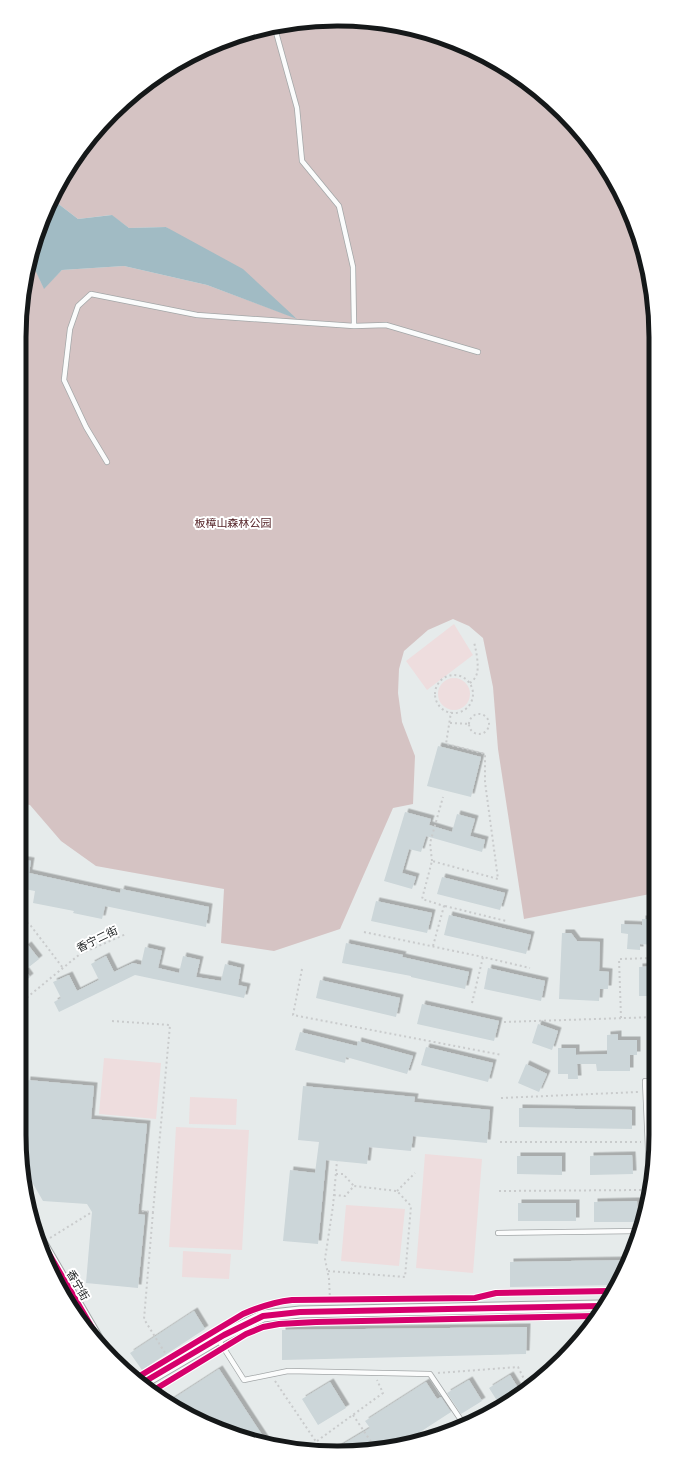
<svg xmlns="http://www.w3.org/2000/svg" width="675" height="1472" font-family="'Varela Round','Noto Sans SC',sans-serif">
	<defs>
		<filter id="shadow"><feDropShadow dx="3.5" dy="-3.5" stdDeviation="0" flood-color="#0004"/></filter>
	</defs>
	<rect width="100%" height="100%" fill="#e6ebeb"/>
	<!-- green -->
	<path fill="#eeddde" d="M454,624L473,655L427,690L406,661Z
		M438 694a16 16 0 1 1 32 0a16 16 0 1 1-32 0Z
		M104,1058L161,1063L156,1119L99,1114Z
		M190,1097L237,1099L236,1125L189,1124Z
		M176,1127L249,1130L242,1250L169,1247Z
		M425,1154L482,1159L473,1273L416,1268Z
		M346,1205L405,1209L399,1266L341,1261Z
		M183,1251L231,1254L229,1279L182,1277Z"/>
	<!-- forest -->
	<path fill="#d5c3c3" d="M337,19L399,25L459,43L531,85L590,143L632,215L653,296L655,893L524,919L498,749L493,687L483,638L469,626L453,619L428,630L404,651L399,669L398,693L402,722L415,756L413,804L393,808L340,929L274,951L221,943L224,889L96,866L61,841L30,805L19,803V337L25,276L30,259L44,288L62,270L124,266L207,285L296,318L166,227L129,228L111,215L78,219L52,199L73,161L112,112L160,73L215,43L275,25Z"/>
	<!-- water -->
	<path fill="#a1bbc4" d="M52,199L78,219L112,215L129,228L166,227L243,269L297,319L207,285L124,266L62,270L44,289L30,259L43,216Z"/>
	<!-- building -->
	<path fill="#ccd6d9" filter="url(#shadow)" d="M438,746L481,757L471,797L427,786Z
		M405,812L431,819L429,825L452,832L457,814L475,819L470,836L485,840L482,852L426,836L421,852L409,849L402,873L416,877L412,889L384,881Z
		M19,859L31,861L29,873L120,893L121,889L209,907L206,927L105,906L102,919L73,913L74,911L33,903L35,891L19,888Z
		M442,877L505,893L500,910L437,894Z
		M376,901L432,913L427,933L371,921Z
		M449,915L531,935L526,954L444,935Z
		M642,919H654L653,933H655V945L640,944V950L627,949L628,934L621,933V924L642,925Z
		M562,933H571L577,941L600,942L599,971L609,972L608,989H600L599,1001L559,999Z
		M346,943L403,955L402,957L469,972L465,989L411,977V976L342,963Z
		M28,945L39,959L25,970L30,977L19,986V952Z
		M145,947L162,951L158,968L179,973L183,956L200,960L196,977L221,981L225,964L241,968L238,985L247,987L244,998L135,975L59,1012L54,1002L61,998L53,982L69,975L77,991L99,980L91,964L106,956L114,972L133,963L141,965Z
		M655,966L656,996H639V967Z
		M488,968L545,981L541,1001L484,989Z
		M320,980L400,998L396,1017L316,998Z
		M422,1004L499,1021L494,1041L417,1024Z
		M538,1024L558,1031L552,1050L532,1043Z
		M300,1032L357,1046L358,1041L413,1056L407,1074L346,1057L345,1063L295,1050Z
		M618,1034V1040H637V1055H630V1071H597L596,1064H577L578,1079H568V1074H558V1048H576V1055L607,1054V1035Z
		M426,1047L493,1063L488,1082L421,1065Z
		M526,1064L547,1074L539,1092L518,1083Z
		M27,1080L94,1086L91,1119L147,1124L138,1214L145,1215L138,1288L86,1283L92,1212L87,1204L43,1201L25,1170L21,1146Z
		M303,1086L415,1097L414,1102L490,1110L487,1143L413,1136L411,1151L369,1147L367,1164L326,1160L318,1244L283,1241L290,1170L315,1173L319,1142L298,1140Z
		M519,1108L632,1110V1129L519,1127Z
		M632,1155L633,1174L590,1175V1156Z
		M517,1156H562V1175L517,1174Z
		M637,1201L638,1222H594V1202Z
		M518,1203H576V1221H518Z
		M630,1260L614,1285L510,1287V1262Z
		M194,1311L205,1329L142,1370L130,1353Z
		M527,1327L526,1354L282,1360V1330Z
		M219,1369L268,1444L178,1410L168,1402Z
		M510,1375L520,1391L501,1407L489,1388Z
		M469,1380L482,1401L461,1414L447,1393Z
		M330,1382L346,1408L318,1425L302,1399Z
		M426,1382L437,1399L441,1397L451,1412L397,1447L337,1453L330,1452L370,1428L365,1421Z"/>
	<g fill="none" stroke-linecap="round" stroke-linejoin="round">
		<!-- service casing -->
		<g stroke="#a3a7a8" stroke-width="6">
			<path id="service" d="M354,326L386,325L478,352
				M107,462L86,427L64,380L70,329L78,306L91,294L197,315L354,326L353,267L339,206L302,161L297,108L274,25
				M650,1193L645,1081H656
				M498,1233L639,1231
				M218,1339L244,1380L288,1371L430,1374L463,1423"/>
		</g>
		<!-- minor casing -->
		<g stroke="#a3a7a8" stroke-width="11">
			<path id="minor" d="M35,1230L105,1350"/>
		</g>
		<!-- tertiary casing -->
		<g stroke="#a3a7a8" stroke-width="13">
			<path id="tertiary" d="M144,1382L224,1335L263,1316L300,1312L601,1306"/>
		</g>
		<!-- path -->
		<path stroke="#c9cbcc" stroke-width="2" stroke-dasharray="2 3" stroke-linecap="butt" d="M437,36C491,65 546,99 585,148C602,169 616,193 632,215
			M435 694a19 19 0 1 1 38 0a19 19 0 1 1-38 0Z
			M470,683C472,681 475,679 476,676C480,668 476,650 474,642
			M469 724a10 10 0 1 1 20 0a10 10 0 1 1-20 0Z
			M450,723L470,724
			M432,861L430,843L443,797
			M445,906L506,921
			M19,916L31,926L63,968
			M364,932L483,957
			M433,946L444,906L422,899L432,861L498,879L485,782V754L446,744L451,712
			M302,969L293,1015L502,1055
			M472,1003L483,957L530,968
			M19,1004L80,954L126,934
			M621,1018L619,959L655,958
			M112,1021L170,1025L153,1212L139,1211
			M504,1022L656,1017
			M501,1098L638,1092
			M500,1142H641
			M336,1174H343L354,1186
			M397,1191L415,1173
			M499,1191L643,1190
			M153,1212L144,1319L167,1356
			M50,1238L92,1212
			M328,1271L405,1277L411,1206L397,1191L354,1186L345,1196L334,1195
			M330,1300L329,1279L325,1259L333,1206L337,1161
			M438,1373L518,1367L527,1385
			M275,1381L323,1452
			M353,1415L376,1449
			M317,1441L383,1393L377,1380"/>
		<!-- service -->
		<use href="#service" stroke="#fbfcfc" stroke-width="4.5"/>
		<!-- minor -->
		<use href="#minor" stroke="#fbfcfc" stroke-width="9"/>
		<!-- tertiary -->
		<use href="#tertiary" stroke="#fbfcfc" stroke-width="11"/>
		<!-- cycleway casing -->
		<g stroke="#fff" stroke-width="8">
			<path id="cycleway" d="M35,1230L105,1350
				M138,1377L243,1314C259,1307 274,1302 292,1300L475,1298L496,1293L610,1291
				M144,1382L224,1335L263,1316L300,1312L601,1306
				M155,1391L154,1390L246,1334L263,1327L279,1324L316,1322L595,1316"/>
		</g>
		<!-- cycleway -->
		<use href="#cycleway" stroke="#d6006c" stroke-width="6"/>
	</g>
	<g text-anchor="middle" stroke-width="4" stroke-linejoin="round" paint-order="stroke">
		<!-- park labels -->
		<g font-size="11" fill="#562529" stroke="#fff">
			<text x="233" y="527">板樟山森林公园</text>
		</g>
		<!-- street labels -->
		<g font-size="11" fill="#151819" stroke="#fff">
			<text transform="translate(97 939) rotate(-26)" y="4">香宁二街</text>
			<text transform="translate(78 1285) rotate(60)" y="4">香宁街</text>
		</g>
	</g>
	<!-- crop -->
	<path d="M0 0H675V1472H0ZM337 26H338A311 311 0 0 1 649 337V1135A311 311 0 0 1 338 1446H337A311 311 0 0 1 26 1135V337A311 311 0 0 1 337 26Z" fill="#fff" fill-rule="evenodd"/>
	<path fill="none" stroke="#151819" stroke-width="5" d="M337 26H338A311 311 0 0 1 649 337V1135A311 311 0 0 1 338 1446H337A311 311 0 0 1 26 1135V337A311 311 0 0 1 337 26Z"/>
</svg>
